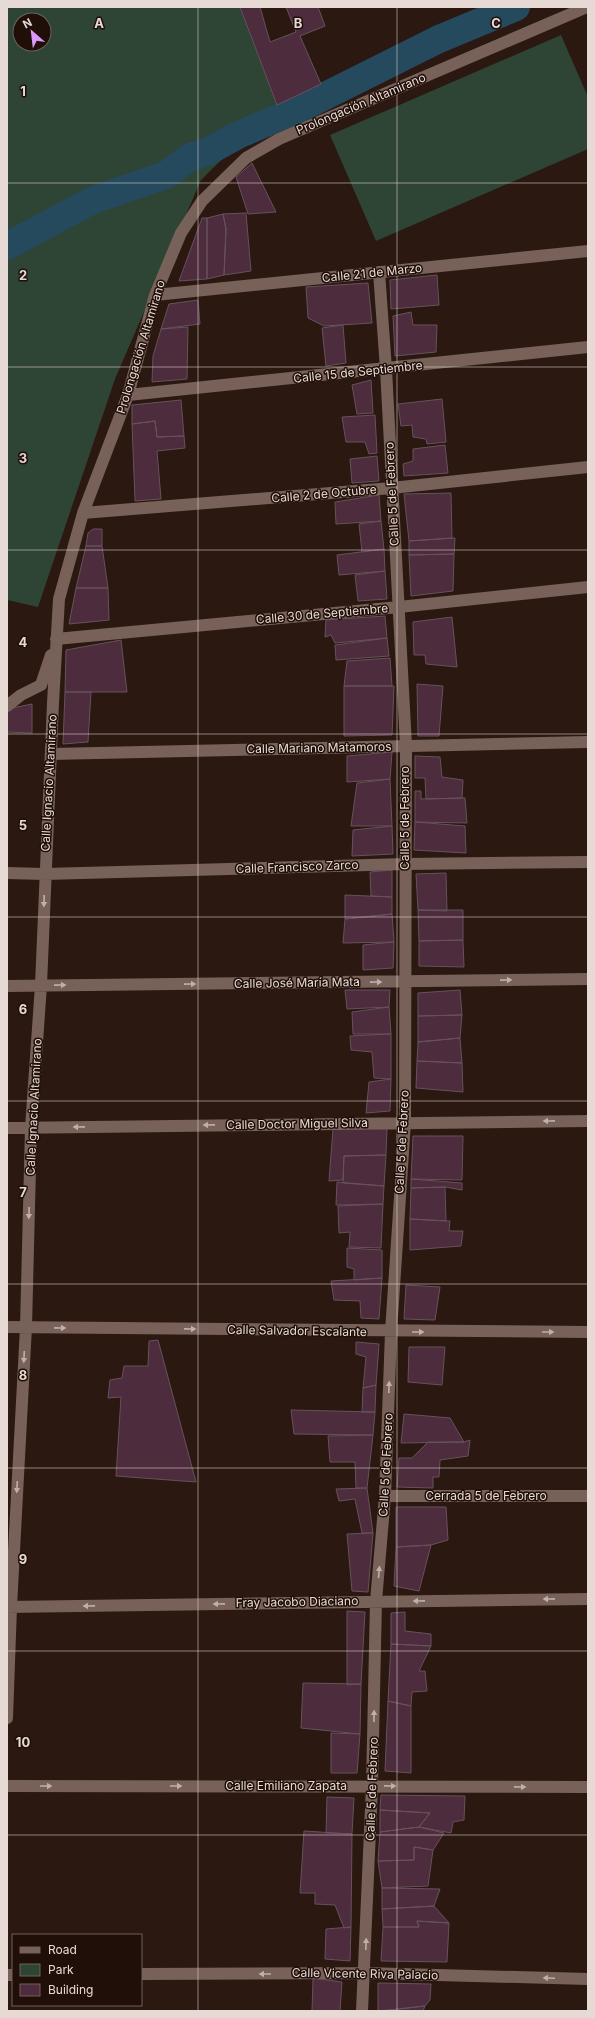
<svg xmlns="http://www.w3.org/2000/svg" width="595" height="2018" font-family="Inter,sans-serif">
	<rect width="100%" height="100%" fill="#2a1811"/>
	<!-- green -->
	<path fill="#2e4435" fill-rule="evenodd" d="M7,7H240L277,105L201,180L115,379L38,607L7,600ZM20,20H44V44H20Z
		M561,35L588,97V149L376,241L330,135Z"/>
	<g fill="none" stroke-linecap="round" stroke-linejoin="round">
		<!-- river -->
		<path stroke="#25495d" stroke-width="28" d="M7,246L93,200L166,175L190,157L207,152L238,135L301,108L439,39L516,7"/>
	</g>
	<!-- building -->
	<path fill="#4c2c3d" stroke="#67525c" d="M240,7H260L270,42L296,32L286,7H318L325,26L300,36L321,84L277,105Z
		M252,163L276,212L248,214L236,177Z
		M246,213L251,271L224,275L226,229L223,214Z
		M223,214L226,229L224,275L207,279V218Z
		M202,218H207V279L179,281Z
		M437,275L439,305L391,309L390,280Z
		M368,283L372,323L324,326L308,318L306,287Z
		M198,300L200,324L161,329L169,304Z
		M411,312L413,325H437L436,352L395,356L393,316Z
		M343,325L346,363L326,366L322,328Z
		M188,327L187,379L152,382L153,356L161,329Z
		M371,380L373,413L357,414L352,385Z
		M442,399L446,442L427,444L426,439L413,437L412,425L401,426L398,404Z
		M181,400L184,436L157,437L155,421L132,424V405Z
		M375,415L377,453L369,454L365,442H346L342,417Z
		M155,421L157,437L184,436L185,448L157,451L161,499L135,501L132,424Z
		M445,445L448,473L404,476L403,464L413,461V449Z
		M377,456L379,481L352,483L350,459Z
		M451,493L452,538L409,541L404,494Z
		M379,495L381,521L336,524L335,502Z
		M381,521L384,549L362,552L359,524Z
		M93,529H102V546H86L88,533Z
		M455,538L454,554L409,555V541Z
		M86,546H102L108,588H76Z
		M384,549L385,571L339,575L337,555Z
		M454,554L453,591L411,596L409,555Z
		M385,571L387,599L358,601L355,575Z
		M76,588H108L109,620L69,624Z
		M385,616L387,638L335,643L331,635L325,637L326,620Z
		M452,617L457,667L426,664L425,655H414L413,622Z
		M387,638L389,656L336,660L335,645Z
		M121,640L127,692H65L66,650Z
		M390,658L392,686H344L347,661Z
		M417,684L443,686L439,736H418Z
		M344,686H394L392,735L344,736Z
		M65,692H91L88,742L63,744Z
		M32,704V733L7,732V709Z
		M392,752L390,779L347,782V756Z
		M415,756L440,757L442,777L463,780L462,798L426,799L425,778H415Z
		M390,779L392,826H351L357,783Z
		M415,791H421V799L465,798L467,823L415,822Z
		M415,822L465,826L466,853L414,850Z
		M392,826L393,854L352,856L353,830Z
		M392,870V897L371,896L370,872Z
		M446,873L447,911L418,910L416,874Z
		M345,895L392,897V914L345,919Z
		M418,910H463V940L419,941Z
		M392,914L394,942L343,943L345,919Z
		M463,940L464,967L419,966V941Z
		M394,942L393,968L363,970V945Z
		M345,990H390L389,1007L347,1009Z
		M460,990L462,1015L418,1016V993Z
		M389,1007L391,1034H353L352,1012Z
		M462,1015L460,1038L418,1042V1016Z
		M391,1034V1079L374,1078L372,1052L351,1050L350,1036Z
		M460,1038L462,1063L417,1061L418,1042Z
		M417,1061L462,1063L463,1092L416,1088Z
		M391,1079L390,1111L366,1113L369,1082Z
		M387,1128L386,1155L344,1156L343,1180L329,1181L333,1129Z
		M413,1136H463L462,1180L411,1179Z
		M386,1155L384,1186L343,1183L344,1156Z
		M411,1179L462,1183V1190L445,1187L411,1188Z
		M337,1182L384,1186L383,1204L336,1205Z
		M445,1187L446,1221L410,1219L411,1188Z
		M383,1204L381,1248L349,1247L350,1232L339,1233L338,1206Z
		M410,1219L450,1221L449,1231H463L461,1246L410,1250Z
		M347,1248L382,1250V1278L354,1280V1269L347,1267Z
		M382,1278L379,1319L361,1318L360,1301L334,1300L331,1281Z
		M406,1285L440,1287L435,1320L404,1319Z
		M158,1340L196,1482L116,1476L121,1397L108,1398L110,1380L122,1378L124,1366H148L149,1341Z
		M356,1342L379,1344L376,1385L363,1388L366,1357L356,1354Z
		M409,1347H445L442,1385L408,1382Z
		M376,1385L375,1412H362L363,1388Z
		M291,1410L375,1412L373,1435L294,1434Z
		M404,1414L450,1418L464,1442L401,1443Z
		M373,1435L367,1488H356L355,1462H330L328,1436Z
		M470,1440L468,1456L440,1460L439,1477H433V1488L397,1487L399,1458H412L428,1442H464Z
		M367,1488L373,1533H362L355,1499L339,1501L336,1489Z
		M396,1507H446L448,1540L431,1545L396,1547Z
		M373,1533L368,1592L352,1591L347,1534Z
		M431,1545L419,1591L394,1586L396,1547Z
		M347,1611L365,1612L361,1684L347,1685Z
		M405,1612V1631L431,1634V1646L391,1644V1613Z
		M391,1644L431,1646L419,1671H425L427,1691L412,1692L411,1706L388,1701Z
		M303,1683L361,1684L360,1734L301,1728Z
		M388,1701L411,1706V1773L385,1771Z
		M331,1733L360,1734L357,1773H331Z
		M381,1795L465,1796L464,1820L453,1822L451,1833L419,1827L430,1813L380,1810Z
		M327,1797L354,1798L352,1834L326,1833Z
		M380,1810L430,1813L419,1827L380,1832Z
		M419,1827L444,1833L433,1850L414,1847V1860L378,1861L380,1832Z
		M304,1831L352,1834L351,1927L344,1928L335,1905L315,1904V1893H300Z
		M414,1847L433,1850L428,1886L382,1888L378,1861L414,1860Z
		M382,1888L440,1889L434,1906L382,1909Z
		M434,1906L449,1923L417,1921L419,1927H383L382,1909Z
		M417,1921L449,1923L447,1962L381,1961L383,1927H419Z
		M351,1927L350,1961L325,1959L326,1929Z
		M313,1978L342,1982L340,2011H312Z
		M378,1983L431,1984L430,2000L425,2006L378,2011Z
		M425,2006L423,2011H383Z"/>
	<g fill="none" stroke-linecap="round" stroke-linejoin="round">
		<!-- minor -->
		<path stroke="#776158" stroke-width="12" d="M155,295L588,251
			M128,395L588,347
			M83,513L392,488L588,467
			M56,639L399,607L588,587
			M7,706L21,695L41,685L51,655
			M51,754L588,742
			M7,873L45,874L405,864L588,862
			M7,986L588,979
			M7,1128L588,1121
			M7,1327L588,1332
			M385,1496H588
			M7,1607L588,1599
			M7,1718L11,1607L26,1327L31,1128L41,985L53,703L59,599L83,513L128,395L155,295L181,233L202,201L246,158L279,139L587,7
			M7,1786L588,1787
			M141,1974L365,1973L588,1979
			M7,1975H13
			M362,2011L372,1786L376,1601L385,1496L391,1332L405,1122L406,746L386,369L379,272"/>
	</g>
	<!-- one-way arrows -->
	<defs><path id="oneway-solid" d="M-6-.8H1V-3.2L6.5 0L1 3.2V.8H-6Z"/></defs>
	<g fill="#c0b0a9">
		<use href="#oneway-solid" transform="translate(44 901) rotate(92)"/>
		<use href="#oneway-solid" transform="translate(506 980) rotate(-1)"/>
		<use href="#oneway-solid" transform="translate(376 982) rotate(-1)"/>
		<use href="#oneway-solid" transform="translate(190 984) rotate(-1)"/>
		<use href="#oneway-solid" transform="translate(60 985) rotate(-1)"/>
		<use href="#oneway-solid" transform="translate(549 1121) rotate(179)"/>
		<use href="#oneway-solid" transform="translate(209 1125) rotate(179)"/>
		<use href="#oneway-solid" transform="translate(79 1127) rotate(179)"/>
		<use href="#oneway-solid" transform="translate(29 1213) rotate(92)"/>
		<use href="#oneway-solid" transform="translate(60 1328) rotate(1)"/>
		<use href="#oneway-solid" transform="translate(190 1329) rotate(1)"/>
		<use href="#oneway-solid" transform="translate(418 1332)"/>
		<use href="#oneway-solid" transform="translate(548 1332)"/>
		<use href="#oneway-solid" transform="translate(24 1357) rotate(93)"/>
		<use href="#oneway-solid" transform="translate(389 1387) rotate(-88)"/>
		<use href="#oneway-solid" transform="translate(17 1487) rotate(93)"/>
		<use href="#oneway-solid" transform="translate(379 1572) rotate(-85)"/>
		<use href="#oneway-solid" transform="translate(549 1599) rotate(179)"/>
		<use href="#oneway-solid" transform="translate(419 1601) rotate(179)"/>
		<use href="#oneway-solid" transform="translate(219 1604) rotate(179)"/>
		<use href="#oneway-solid" transform="translate(89 1606) rotate(179)"/>
		<use href="#oneway-solid" transform="translate(374 1716) rotate(-89)"/>
		<use href="#oneway-solid" transform="translate(46 1786)"/>
		<use href="#oneway-solid" transform="translate(176 1786)"/>
		<use href="#oneway-solid" transform="translate(390 1786) rotate(1)"/>
		<use href="#oneway-solid" transform="translate(520 1787) rotate(1)"/>
		<use href="#oneway-solid" transform="translate(366 1944) rotate(-88)"/>
		<use href="#oneway-solid" transform="translate(265 1974) rotate(180)"/>
		<use href="#oneway-solid" transform="translate(549 1978) rotate(-178)"/>
	</g>
	<!-- grid -->
	<path fill="none" stroke="#e7dad5" stroke-width="1" stroke-opacity="0.55" d="M198,7V2011M397,7V2011M7,183H588M7,367H588M7,550H588M7,734H588M7,917H588M7,1101H588M7,1284H588M7,1468H588M7,1651H588M7,1835H588"/>
	<g text-anchor="middle" stroke-width="3" stroke-linejoin="round" paint-order="stroke">
		<!-- street labels -->
		<g font-size="12" fill="#e7dad5" stroke="#200f08">
			<text transform="translate(361 104) rotate(-23)" y="4">Prolongación Altamirano</text>
			<text transform="translate(372 273) rotate(-6)" y="4">Calle 21 de Marzo</text>
			<text transform="translate(141 347) rotate(-73)" y="4">Prolongación Altamirano</text>
			<text transform="translate(358 372) rotate(-6)" y="4">Calle 15 de Septiembre</text>
			<text transform="translate(324 494) rotate(-5)" y="4">Calle 2 de Octubre</text>
			<text transform="translate(392 494) rotate(-93)" y="4">Calle 5 de Febrero</text>
			<text transform="translate(322 614) rotate(-5)" y="4">Calle 30 de Septiembre</text>
			<text transform="translate(319 748) rotate(-1)" y="4">Calle Mariano Matamoros</text>
			<text transform="translate(49 783) rotate(-87)" y="4">Calle Ignacio Altamirano</text>
			<text transform="translate(405 818) rotate(-90)" y="4">Calle 5 de Febrero</text>
			<text transform="translate(297 867) rotate(-2)" y="4">Calle Francisco Zarco</text>
			<text transform="translate(297 983) rotate(-1)" y="4">Calle José María Mata</text>
			<text transform="translate(34 1107) rotate(-87)" y="4">Calle Ignacio Altamirano</text>
			<text transform="translate(297 1124) rotate(-1)" y="4">Calle Doctor Miguel Silva</text>
			<text transform="translate(402 1142) rotate(-87)" y="4">Calle 5 de Febrero</text>
			<text transform="translate(297 1331) rotate(1)" y="4">Calle Salvador Escalante</text>
			<text transform="translate(386 1465) rotate(-87)" y="4">Calle 5 de Febrero</text>
			<text x="486" y="1500">Cerrada 5 de Febrero</text>
			<text transform="translate(297 1602) rotate(-1)" y="4">Fray Jacobo Diaciano</text>
			<text x="286" y="1790">Calle Emiliano Zapata</text>
			<text transform="translate(372 1789) rotate(-88)" y="4">Calle 5 de Febrero</text>
			<text transform="translate(365 1974) rotate(1)" y="4">Calle Vicente Riva Palacio</text>
		</g>
	</g>
	<g font-size="13" text-anchor="middle" font-weight="bold" fill="#e7dad5" stroke="#200f08" stroke-width="3" stroke-linejoin="round" paint-order="stroke">
		<text x="99" y="28">A</text>
		<text x="298" y="28">B</text>
		<text x="496" y="28">C</text>
		<text x="23" y="96">1</text>
		<text x="23" y="280">2</text>
		<text x="23" y="463">3</text>
		<text x="23" y="647">4</text>
		<text x="23" y="830">5</text>
		<text x="23" y="1014">6</text>
		<text x="23" y="1197">7</text>
		<text x="23" y="1380">8</text>
		<text x="23" y="1564">9</text>
		<text x="23" y="1747">10</text>
	</g>
	<!-- border -->
	<rect width="595" height="2018" fill="none" stroke="#e7dad5" stroke-width="16"/>
	<!-- legend -->
	<rect x="12" y="1934" width="130" height="72" fill="#200f08" stroke="#70605a"/>
	<rect x="20" y="1947" width="20" height="6" fill="#776158" stroke="#70605a"/>
	<text x="48" y="1954" font-size="12" fill="#e7dad5">Road</text>
	<rect x="20" y="1964" width="20" height="12" fill="#2e4435" stroke="#70605a"/>
	<text x="48" y="1974" font-size="12" fill="#e7dad5">Park</text>
	<rect x="20" y="1984" width="20" height="12" fill="#4c2c3d" stroke="#70605a"/>
	<text x="48" y="1994" font-size="12" fill="#e7dad5">Building</text>
	<!-- north arrow -->
	<g transform="translate(32 32) rotate(332)"><circle r="19" fill="#200f08" stroke="#70605a"/>
	<path d="M0-3L7 15L0 10L-7 15Z" fill="#da9af7"/>
	<text y="-6" font-size="11" font-weight="bold" text-anchor="middle" fill="#e7dad5">N</text>
	</g>
</svg>
